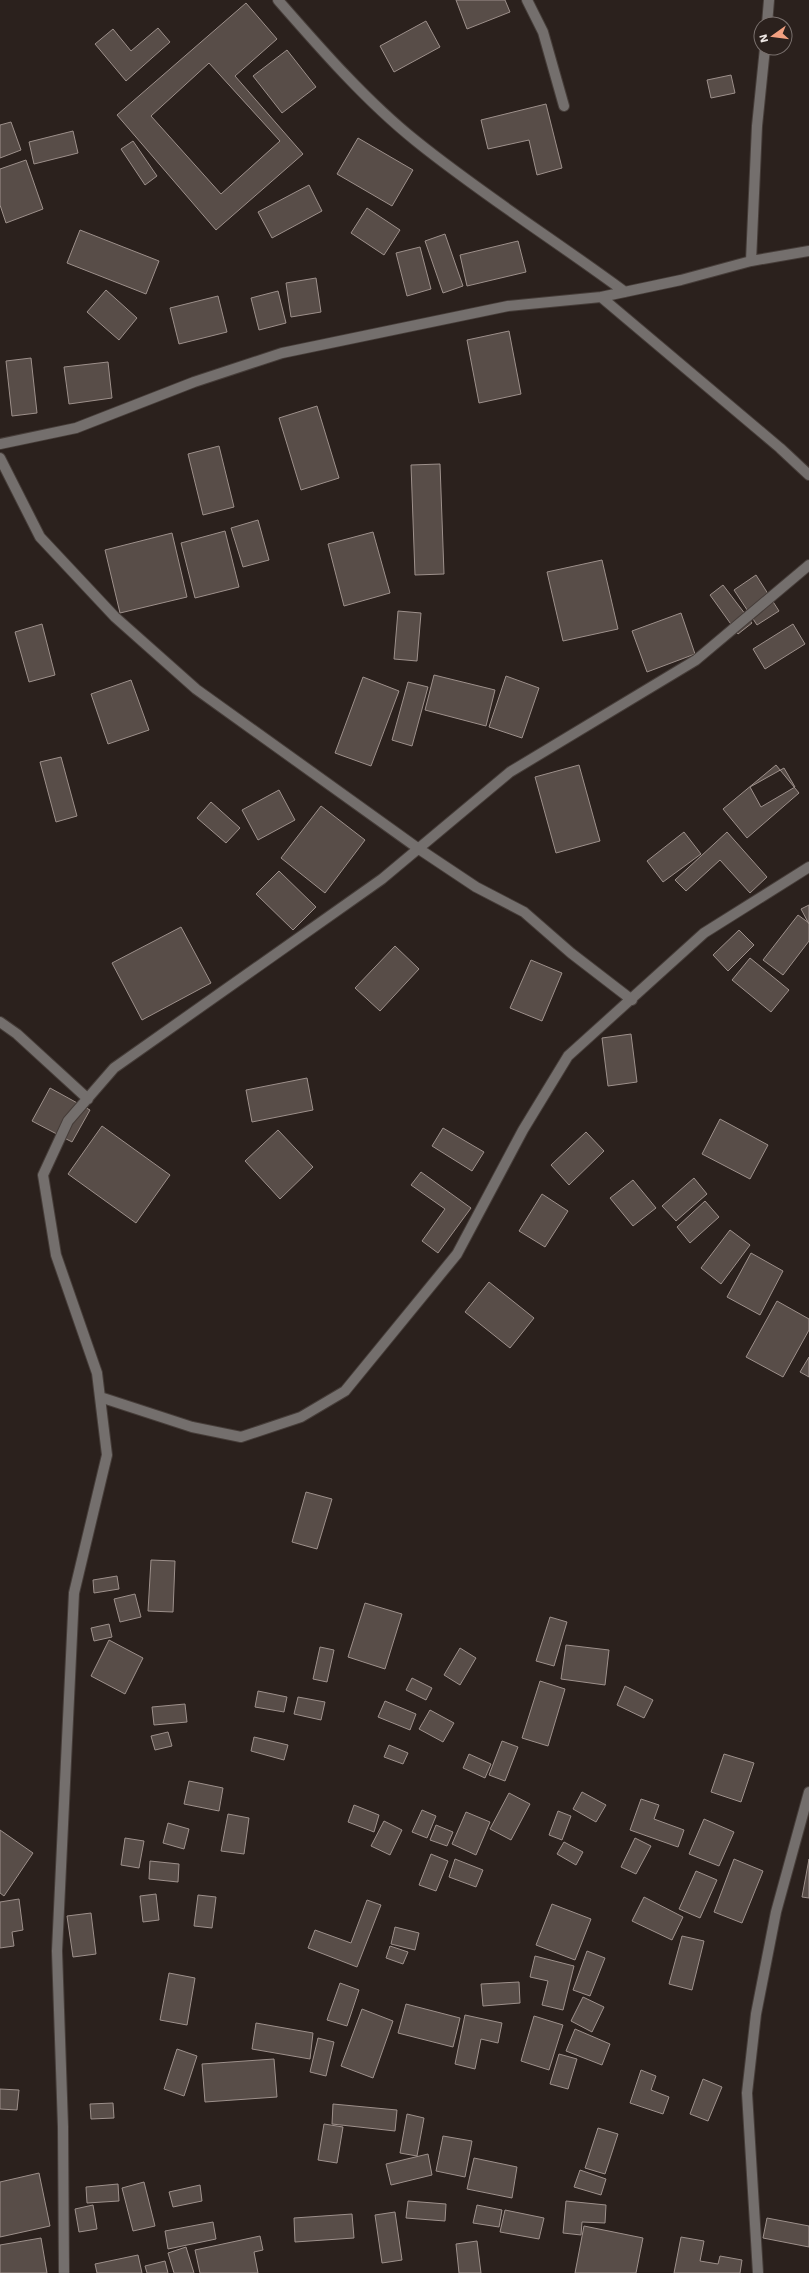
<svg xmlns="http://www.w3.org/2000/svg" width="809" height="2273" font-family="'Work Sans',sans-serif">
	<rect width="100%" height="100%" fill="#2b211d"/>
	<!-- building -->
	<path fill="#584d48" stroke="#9d908b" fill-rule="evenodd" d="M456,0H505L510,12L467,29Z
		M246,3L277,39L235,76L303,154L216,230L117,115ZM209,63L280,141L221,194L151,116Z
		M426,21L440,47L394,72L380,46Z
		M158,28L170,42L126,81L95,44L113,29L131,51Z
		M287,50L316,87L282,113L253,76Z
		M731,75L735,93L711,98L707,80Z
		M546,104L562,168L537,175L529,140L488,149L481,120Z
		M11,122L21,150L0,158V125Z
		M73,131L78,153L34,164L29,142Z
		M358,138L413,170L392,206L337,174Z
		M133,141L157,176L145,185L121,149Z
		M26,160L43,209L6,223L0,205V169Z
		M309,185L322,211L272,238L258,212Z
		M367,208L400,230L384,255L351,233Z
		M80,230L159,261L146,294L67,263Z
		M445,234L463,286L443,293L425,241Z
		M518,241L526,272L467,286L460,255Z
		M420,247L431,289L407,296L396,253Z
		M316,278L321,312L291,317L286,283Z
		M106,290L137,318L119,340L87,312Z
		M278,291L286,323L259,330L251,298Z
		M218,296L227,332L179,344L170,308Z
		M509,331L521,394L479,403L467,340Z
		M31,358L37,413L12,416L6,361Z
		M108,362L112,398L69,404L64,367Z
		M317,406L339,478L301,490L279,418Z
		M219,446L234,507L203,515L188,454Z
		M440,464L444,574L415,575L411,465Z
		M258,520L269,560L243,567L231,528Z
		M225,531L239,587L195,598L181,543Z
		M373,532L390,593L344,606L328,544Z
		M172,533L187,597L120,613L105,550Z
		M602,560L618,629L563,641L547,572Z
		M756,575L779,611L757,625L734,590Z
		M723,585L752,623L738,634L710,595Z
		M398,611L421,613L417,661L394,659Z
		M681,613L695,654L647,672L632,631Z
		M42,624L55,675L29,682L15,632Z
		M793,624L805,644L765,669L753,649Z
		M434,675L495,690L486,726L425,710Z
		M506,676L539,688L522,738L489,727Z
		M363,677L399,691L371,766L335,753Z
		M131,680L149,730L108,744L91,694Z
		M408,682L428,687L412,746L392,740Z
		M61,757L77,816L56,822L40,762Z
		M579,765L600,841L556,853L535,777Z
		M776,765L799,793L747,838L723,809Z
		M784,768L795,787L761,807L750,787Z
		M279,790L295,820L258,840L242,810Z
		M211,802L240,828L226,843L197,818Z
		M321,806L365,840L325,893L281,858Z
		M684,832L701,854L663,882L647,861Z
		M727,832L767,877L750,893L720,860L686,891L675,880Z
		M279,871L316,907L293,930L256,894Z
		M809,905V924L801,909Z
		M798,915L809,923V941L783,975L763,960Z
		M181,927L211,983L142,1020L112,963Z
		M739,930L754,945L728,971L713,955Z
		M395,946L419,969L380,1011L355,988Z
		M750,958L789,990L771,1012L732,980Z
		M531,960L562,973L542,1021L510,1008Z
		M631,1034L637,1082L608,1086L602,1038Z
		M307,1078L313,1110L252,1122L246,1090Z
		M50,1088L90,1110L72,1142L32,1121Z
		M720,1119L768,1145L750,1179L702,1154Z
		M102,1126L170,1175L136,1223L68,1174Z
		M443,1128L484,1152L472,1171L432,1146Z
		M278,1130L313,1167L280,1199L245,1161Z
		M586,1132L604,1151L569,1185L551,1165Z
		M421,1172L471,1208L438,1253L422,1241L445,1209L411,1185Z
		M694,1178L707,1194L676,1221L662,1206Z
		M633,1180L656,1208L633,1226L610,1198Z
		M542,1194L568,1211L545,1247L519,1231Z
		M705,1201L719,1217L690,1243L677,1227Z
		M730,1230L750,1245L721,1284L701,1268Z
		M751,1253L783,1271L760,1315L727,1297Z
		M489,1282L534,1318L510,1348L465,1312Z
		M777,1301L809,1319V1330L783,1377L746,1357Z
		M809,1357V1377L800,1372Z
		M306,1492L332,1499L317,1549L292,1542Z
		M151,1560L175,1561L173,1612L148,1611Z
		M117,1576L119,1589L94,1593L93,1580Z
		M135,1594L141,1617L120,1622L114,1599Z
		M365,1603L402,1614L385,1669L348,1657Z
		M550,1617L567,1622L554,1666L536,1661Z
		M109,1624L112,1637L94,1641L91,1628Z
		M109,1640L143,1658L125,1694L91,1676Z
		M566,1645L609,1650L605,1685L561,1679Z
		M320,1647L334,1650L327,1682L313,1679Z
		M460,1648L476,1658L460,1685L444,1675Z
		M412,1678L432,1688L426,1700L406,1690Z
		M540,1681L565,1689L548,1746L522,1738Z
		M625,1686L653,1700L644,1718L617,1705Z
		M258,1691L287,1697L284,1712L255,1707Z
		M298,1697L325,1702L321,1720L294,1714Z
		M385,1701L416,1714L410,1730L378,1717Z
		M185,1704L187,1722L154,1725L152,1707Z
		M430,1710L454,1723L443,1742L419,1729Z
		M168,1732L172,1746L155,1750L151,1736Z
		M254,1737L288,1745L284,1760L251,1751Z
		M502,1741L518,1747L505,1781L489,1775Z
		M389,1745L408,1753L403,1764L384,1757Z
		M469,1754L491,1764L485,1778L463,1768Z
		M724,1754L754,1763L741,1802L711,1792Z
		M189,1781L223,1788L219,1811L184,1804Z
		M582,1792L606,1805L596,1822L573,1809Z
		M509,1793L530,1804L511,1840L490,1829Z
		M641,1799L659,1805L654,1819L684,1830L678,1847L630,1830Z
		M354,1805L379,1815L374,1832L348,1822Z
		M422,1810L436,1816L427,1838L412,1832Z
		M558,1811L571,1816L562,1840L549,1835Z
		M466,1812L490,1822L476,1855L452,1844Z
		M228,1814L249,1818L244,1854L221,1851Z
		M704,1819L734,1832L719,1866L689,1854Z
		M384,1821L402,1830L390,1855L371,1846Z
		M168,1823L189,1829L184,1849L163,1843Z
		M436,1825L453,1832L447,1846L430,1840Z
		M0,1830L33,1853L4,1896L0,1893Z
		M125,1838L144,1841L139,1868L121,1865Z
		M635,1838L651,1846L636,1874L621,1867Z
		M564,1842L583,1852L576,1865L557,1854Z
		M431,1854L448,1861L436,1891L419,1885Z
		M455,1859L483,1870L476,1887L449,1877Z
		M734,1859L763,1871L742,1923L714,1912Z
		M809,1859V1898L802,1897Z
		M150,1861L179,1864L178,1882L149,1879Z
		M696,1871L717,1880L700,1918L679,1909Z
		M156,1894L159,1920L143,1922L140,1896Z
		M198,1895L216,1897L212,1928L194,1926Z
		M644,1897L683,1917L672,1940L632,1921Z
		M19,1899L23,1930L12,1932L14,1946L0,1948V1902Z
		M367,1900L381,1905L357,1967L308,1948L315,1930L351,1943Z
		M552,1904L591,1919L575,1960L536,1945Z
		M91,1913L96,1954L73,1957L67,1916Z
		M395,1927L419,1933L415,1950L391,1944Z
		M682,1936L704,1941L692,1990L669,1984Z
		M390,1946L408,1952L403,1964L386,1958Z
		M587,1951L605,1958L590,1996L573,1990Z
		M535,1956L574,1966L563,2010L542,2005L548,1981L530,1977Z
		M169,1973L195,1978L187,2025L160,2020Z
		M519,1982L520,2003L483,2006L481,1984Z
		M340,1983L359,1990L347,2026L327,2020Z
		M583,1997L604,2007L592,2032L571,2021Z
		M406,2004L460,2018L453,2047L398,2033Z
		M362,2009L393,2021L373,2078L341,2066Z
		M465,2015L502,2023L498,2043L481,2039L475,2069L455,2064Z
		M534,2016L563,2025L549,2070L521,2061Z
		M256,2023L313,2033L310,2059L252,2049Z
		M575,2029L610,2044L602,2065L566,2051Z
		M318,2038L334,2042L326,2076L310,2072Z
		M177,2049L197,2056L184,2096L164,2089Z
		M559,2054L577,2059L568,2089L550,2084Z
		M274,2059L277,2097L205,2102L202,2064Z
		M641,2070L656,2076L651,2090L669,2097L663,2114L630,2103Z
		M703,2079L722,2087L708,2121L690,2114Z
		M0,2089L19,2090L17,2110L0,2109Z
		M113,2103L114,2118L91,2119L90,2104Z
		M333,2104L397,2110L395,2131L332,2124Z
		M407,2114L424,2118L417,2156L400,2153Z
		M324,2124L343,2127L337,2163L318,2160Z
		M598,2128L618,2134L605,2174L585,2168Z
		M443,2136L472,2141L465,2177L436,2171Z
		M428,2154L432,2175L391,2185L386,2164Z
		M474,2158L517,2167L512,2198L467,2189Z
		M580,2170L606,2179L601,2195L574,2187Z
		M39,2173L50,2226L0,2237V2182Z
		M144,2182L155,2226L133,2231L122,2188Z
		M118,2184L119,2201L87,2203L86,2187Z
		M200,2185L202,2201L173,2207L169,2192Z
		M408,2201L446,2204L445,2221L406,2218Z
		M566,2201L606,2205L605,2223L582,2222L581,2235L563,2233Z
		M93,2205L97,2229L79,2232L75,2209Z
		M477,2205L502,2210L499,2227L473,2223Z
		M505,2210L544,2218L539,2239L500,2232Z
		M395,2212L402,2260L382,2263L375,2215Z
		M352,2214L354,2238L295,2242L294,2218Z
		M767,2218L809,2226V2247L763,2238Z
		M213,2222L216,2239L168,2249L165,2231Z
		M584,2226L643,2238L636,2273H575Z
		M260,2236L263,2250L254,2252L258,2273H200L195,2250Z
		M681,2237L704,2241L700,2261L718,2264L720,2256L742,2260L740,2273H674Z
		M41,2238L47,2273H0V2245Z
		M477,2241L481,2273H459L456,2244Z
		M186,2247L194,2273H174L168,2253Z
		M138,2255L142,2273H97L95,2264Z
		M165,2261L168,2273H147L145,2266Z"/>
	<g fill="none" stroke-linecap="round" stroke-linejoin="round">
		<!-- minor casing -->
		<g stroke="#463d39" stroke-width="12">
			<path id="minor" d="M278,0C320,48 366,101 416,141C483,195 556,241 625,292
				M527,0L543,32L564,106
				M767,24L769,0
				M751,261L757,126L765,48
				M601,297L780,448L809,475
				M0,444L76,428L194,382L282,353L508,306L601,297L681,280L751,261L809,251
				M0,458L40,537L115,617L196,689L419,849L476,887L524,912L571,953L632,1000
				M0,1022L17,1034L88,1099
				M100,1397L192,1427L241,1437L301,1417L345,1391L457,1254L523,1130L568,1056L704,933L809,867
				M64,2273L63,2127L57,1951L74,1593L107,1455L97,1373L56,1255L43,1175L68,1121L114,1068L382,879L510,772L696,660L809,565
				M758,2273L747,2093L756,2014L776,1912L809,1792"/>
		</g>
		<!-- minor -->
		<use href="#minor" stroke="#746f6d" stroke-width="10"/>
	</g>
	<!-- north arrow -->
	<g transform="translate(773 36) rotate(256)"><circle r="19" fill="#2b211d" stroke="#79706d"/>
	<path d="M0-3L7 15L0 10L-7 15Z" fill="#f2a080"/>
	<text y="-6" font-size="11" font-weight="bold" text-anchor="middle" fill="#eee7e4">N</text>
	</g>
</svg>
